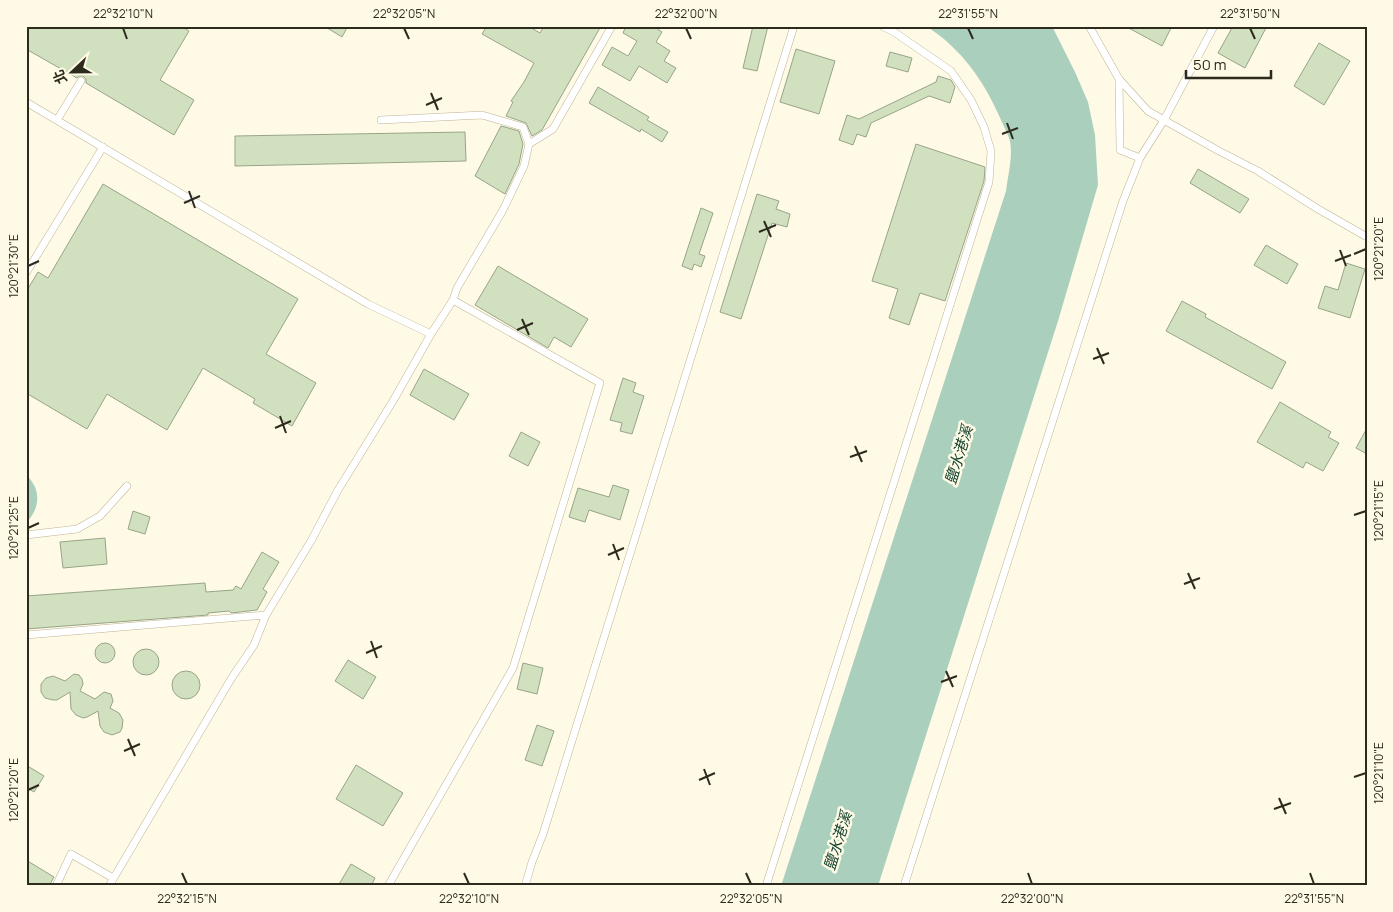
<svg xmlns="http://www.w3.org/2000/svg" width="1393" height="912" font-family="Manrope,'Noto Sans TC',sans-serif">
	<rect width="100%" height="100%" fill="#fffae6"/>
	<!-- water -->
	<path fill="#aad0bd" d="M926,26H1052L1075,72L1088,102L1095,135L1098,185L1058,321L878,886H781L1006,191C1008,175 1013,157 1010,141C1008,134 1004,127 1001,120C984,81 962,49 926,26Z
		M26,475C42,489 40,509 26,523Z"/>
	<!-- building -->
	<path fill="#d1e1c0" stroke="#97a488" d="M26,26H181L189,31L160,80L194,100L174,135L86,83V79L83,76H79L77,78L26,49Z
		M324,26H348L342,37Z
		M487,26H528L540,33L544,26H601L542,130L532,136L526,123L506,116L513,102L511,101L524,82L534,63L482,34Z
		M626,26H653L662,32L656,42L670,51L664,61L676,68L667,83L639,66L630,81L602,65L612,47L628,56L637,41L623,33Z
		M753,26H768L757,71L743,68Z
		M1125,26H1172L1162,46Z
		M1233,26H1267L1245,68L1218,53Z
		M1319,43L1350,61L1324,105L1294,86Z
		M796,49L835,61L819,114L780,102Z
		M890,52L912,58L908,72L886,66Z
		M938,76L951,80L955,87L950,103L929,96L871,123L866,137L857,134L853,145L839,140L847,115L859,119L936,82Z
		M598,87L649,117L647,120L668,132L662,142L641,129L640,132L589,103Z
		M501,126L519,131L523,144L519,164L505,194L475,176Z
		M465,132L466,161L235,166V136Z
		M916,144L985,167L984,181L945,301L920,293L909,325L889,318L898,289L872,281Z
		M1198,169L1249,199L1240,213L1190,183Z
		M103,184L298,299L266,354L316,383L292,426L253,403L255,399L203,368L167,430L107,394L87,429L26,393V292L38,272L48,278Z
		M757,194L779,201L776,209L790,214L787,227L772,223L741,319L720,312Z
		M701,208L713,213L699,254L705,256L701,267L694,264L692,270L682,266Z
		M1266,245L1298,264L1287,284L1254,265Z
		M1346,263L1365,269L1350,318L1318,308L1325,286L1338,290Z
		M498,266L588,319L571,347L554,337L548,348L475,305Z
		M1182,301L1206,314L1205,317L1286,362L1272,389L1166,331Z
		M424,369L469,394L454,420L410,395Z
		M623,378L636,383L633,392L644,396L632,434L620,431L622,423L610,420Z
		M1280,402L1331,432L1328,437L1339,443L1323,471L1306,462L1303,468L1257,442Z
		M1367,428V454L1356,448Z
		M521,432L540,442L528,466L509,456Z
		M613,485L629,490L620,520L589,510L585,522L569,517L578,488L609,497Z
		M133,511L150,517L145,534L128,529Z
		M105,538L107,564L63,568L60,542Z
		M262,552L279,562L263,589L267,592L257,610L231,613L229,611L208,613V615L26,629V596L205,583L206,592L233,590L236,586L241,589Z
		M95 653a10 10 0 1 1 20 0a10 10 0 1 1-20 0Z
		M133 662a13 13 0 1 1 26 0a13 13 0 1 1-26 0Z
		M348,660L376,677L363,699L335,681Z
		M523,663L543,668L537,694L517,689Z
		M172 685a14 14 0 1 1 28 0a14 14 0 1 1-28 0Z
		M74,674L79,675L82,679L83,684L80,691L95,699L104,692L111,694L113,701L110,708L119,713L123,720L122,728L120,732L112,735L104,732L100,726L98,711L87,717L83,718L76,715L71,709L70,692L57,700H53L45,698L41,692V684L46,678L53,676L65,681Z
		M537,725L554,731L542,766L525,760Z
		M26,765L44,776L34,792L26,787Z
		M356,765L403,793L383,826L336,799Z
		M26,860L54,877L49,886H26Z
		M351,864L375,878L371,886H338Z"/>
	<g fill="none" stroke-linecap="round" stroke-linejoin="round">
		<!-- lane casing -->
		<g stroke="#bdb495" stroke-width="8">
			<path id="lane" d="M1089,26L1119,79L1148,111L1219,151L1258,171L1318,209L1367,237
				M1119,79L1120,150L1140,158
				M26,102L368,304L431,334
				M57,120L81,81
				M529,144L553,129L612,26
				M26,273L103,147
				M26,535L77,529L100,516L127,486
				M26,635L266,615
				M56,886L71,854L113,878
				M109,886L231,679L254,645L266,615L311,541L338,490L393,401L431,334L453,300L457,288L503,210L524,166L529,144L523,127L482,115L381,120
				M388,886L513,668L600,383L453,300
				M525,886L532,862L543,834L794,26
				M766,886L989,182L991,151L984,127L971,100L951,71L894,32L882,26
				M904,886L1123,201L1140,158L1164,120L1214,26"/>
		</g>
		<!-- lane -->
		<use href="#lane" stroke="#fff" stroke-width="7"/>
	</g>
	<!-- ticks -->
	<path fill="none" stroke="#2d2a1e" stroke-width="2" d="M123,28L127,39M404,28L409,39M686,28L691,39M968,28L973,39M1250,28L1255,39M431,93L438,110M426,105L442,98M1007,123L1013,139M1002,134L1018,128M189,191L195,208M184,203L200,196M764,221L771,237M759,232L776,225M1340,250L1346,266M1354,254L1366,249M1335,261L1351,255M28,266L39,261M522,319L529,335M517,330L533,323M1097,348L1104,364M1093,359L1109,353M280,416L286,433M275,428L291,421M855,446L862,462M850,457L867,451M1354,515L1366,511M28,528L39,523M613,544L619,560M608,555L624,548M1188,573L1195,589M1184,584L1200,578M371,641L377,658M366,653L382,646M946,671L953,687M941,682L957,676M128,739L135,756M124,751L140,744M704,769L710,785M1354,777L1366,773M699,780L715,773M28,790L39,785M1279,798L1286,814M1274,809L1291,803M182,873L187,884M464,873L469,884M746,873L751,884M1028,873L1032,884M1310,873L1314,884"/>
	<g text-anchor="middle" stroke-width="5" stroke-linejoin="round" paint-order="stroke">
		<!-- water labels -->
		<g font-size="15" font-style="italic" fill="#12432f" stroke="#fffae6">
			<text transform="translate(959 455) rotate(-73)" y="5">鹽水港溪</text>
			<text transform="translate(838 841) rotate(-73)" y="5">鹽水港溪</text>
		</g>
	</g>
	<!-- border -->
	<rect width="1393" height="912" fill="none" stroke="#fffae6" stroke-width="55"/>
	<!-- north arrow -->
	<g transform="translate(72 72) rotate(248)" stroke="#fffae6" stroke-width="4" paint-order="stroke">
	<path d="M0-4L9 19L0 12L-9 19Z" fill="#2d2a1e"/>
	<text y="-8" font-size="14" font-weight="bold" text-anchor="middle" fill="#2d2a1e">北</text>
	</g>
	<!-- scale -->
	<path d="M1186 70v8h85v-8" fill="none" stroke="#2d2a1e" stroke-width="2.5"/>
	<text x="1193" y="70" font-size="15" fill="#2d2a1e" stroke="#fffae6" stroke-width="4" paint-order="stroke">50 m</text>
	<rect x="28" y="28" width="1338" height="856" fill="none" stroke="#2d2a1e" stroke-width="2"/>
	<g font-size="12" text-anchor="middle" fill="#2d2a1e">
		<text x="123" y="18">22°32'10"N</text>
		<text x="404" y="18">22°32'05"N</text>
		<text x="686" y="18">22°32'00"N</text>
		<text x="968" y="18">22°31'55"N</text>
		<text x="1250" y="18">22°31'50"N</text>
		<text transform="translate(1379 249) rotate(-90)" y="4">120°21'20"E</text>
		<text transform="translate(14 266) rotate(-90)" y="4">120°21'30"E</text>
		<text transform="translate(1379 511) rotate(-90)" y="4">120°21'15"E</text>
		<text transform="translate(14 528) rotate(-90)" y="4">120°21'25"E</text>
		<text transform="translate(1379 773) rotate(-90)" y="4">120°21'10"E</text>
		<text transform="translate(14 790) rotate(-90)" y="4">120°21'20"E</text>
		<text x="187" y="903">22°32'15"N</text>
		<text x="469" y="903">22°32'10"N</text>
		<text x="751" y="903">22°32'05"N</text>
		<text x="1032" y="903">22°32'00"N</text>
		<text x="1314" y="903">22°31'55"N</text>
	</g>
</svg>
